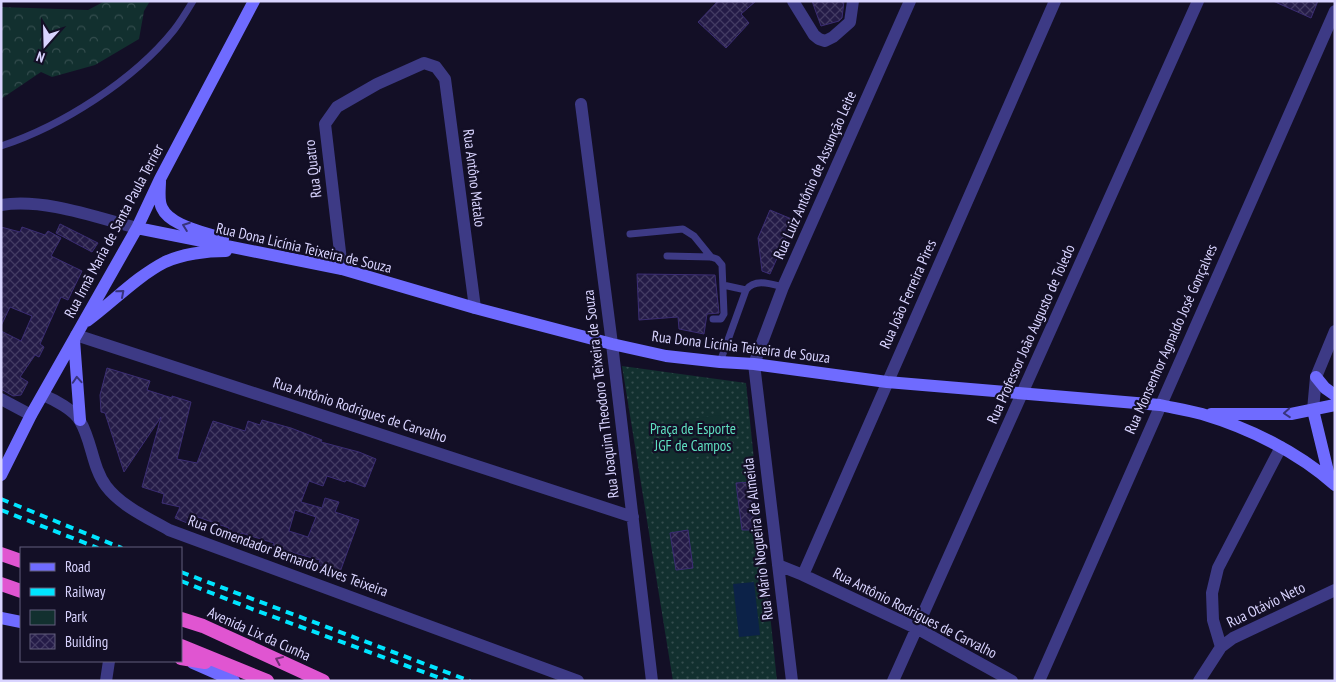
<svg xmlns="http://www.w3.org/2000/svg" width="1336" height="682" font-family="'PT Sans Narrow',sans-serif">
	<defs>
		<pattern id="green-dots" width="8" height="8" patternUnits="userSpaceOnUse" patternTransform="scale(1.25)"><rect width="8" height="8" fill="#12302f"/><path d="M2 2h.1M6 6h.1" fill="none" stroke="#344d4e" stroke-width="1.8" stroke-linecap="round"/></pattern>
		<pattern id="forest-crowns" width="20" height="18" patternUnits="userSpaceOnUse" patternTransform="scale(1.25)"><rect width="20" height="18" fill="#12302f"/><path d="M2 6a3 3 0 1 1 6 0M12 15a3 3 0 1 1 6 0" fill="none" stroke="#344d4e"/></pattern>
		<pattern id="building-cross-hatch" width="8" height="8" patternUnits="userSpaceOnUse" patternTransform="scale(1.25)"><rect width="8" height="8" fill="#241b47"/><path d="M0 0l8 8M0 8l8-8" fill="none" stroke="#433b63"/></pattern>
	</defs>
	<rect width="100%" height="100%" fill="#130f26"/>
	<!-- green -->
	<path fill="url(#green-dots)" d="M622,366L746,383L777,681H673Z"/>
	<!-- forest -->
	<path fill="url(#forest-crowns)" d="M105,1H150L144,11L139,39L95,65L52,77L41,72L1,99V7L88,10Z"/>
	<!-- pitch -->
	<path fill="#12302f" d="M720,415L725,453L663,461L658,424Z"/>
	<!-- water -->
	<path fill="#0c2248" d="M754,582L760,635L739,637L733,584Z"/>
	<!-- building -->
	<path fill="url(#building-cross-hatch)" stroke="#3b2d73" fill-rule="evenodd" d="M718,1H756L741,14L749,23L726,48L698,22Z
		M812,1H844L842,18L839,21L821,26Z
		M1273,1H1318L1311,18Z
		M770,210L794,220L770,274L762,271L758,238Z
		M60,224L98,243L92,252L56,233Z
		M1,227L20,232L22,227L45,235L48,231L61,238L51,256L82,271L68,300L61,297L40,344L44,347L39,357L35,355L20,377L28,382L21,395L13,396L1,389V331L21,341L32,316L10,307L1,326Z
		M637,274L715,275L719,313L707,314L704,334L679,329L678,317L639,320Z
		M107,368L150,381L147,390L172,398V396L191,402L177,459L197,463L213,421L245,431L248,421L260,425L262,420L291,428L322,440L321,442L359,452L376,459L365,487L346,480L345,482L327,476L323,486L309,481L301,502L322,508L325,498L339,502L335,512L359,520L340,572L318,565L320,560L272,547L274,543L241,533L239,540L226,535L229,528L195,516L192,525L175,518L180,507L162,503L164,494L142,487L161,417L124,472L105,413L101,412L100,395ZM295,510L316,517L308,537L289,531Z
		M752,482L759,530H742L736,483Z
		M688,530L693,568L676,570L670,533Z"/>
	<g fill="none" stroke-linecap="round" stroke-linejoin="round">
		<!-- service -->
		<path stroke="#3d3a85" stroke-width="7" d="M1,146C62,126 134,80 174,30C181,21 187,11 193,1
			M630,234L683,229L694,236L711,257
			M667,256L711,257L717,259L722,265L724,314L721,319H713
			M723,285L746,290
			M720,362L746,290C755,278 771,284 783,287"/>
		<!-- minor -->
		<path stroke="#3d3a85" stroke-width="12" d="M793,1L814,35L819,39L825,41L833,37L841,30L850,22L853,1
			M581,104L612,344L652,681
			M1,205C44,198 95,217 137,228
			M342,269L325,124L337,107L377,84L424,63L436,67L445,79L475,308
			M76,335L633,517
			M43,395C55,400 74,410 80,421C92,441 92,467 106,486C121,506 148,518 169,530L578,681
			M1,399L31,415
			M1313,410L1316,377L1335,331
			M778,565L803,575L1055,1
			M803,575L918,629L1012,681
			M1221,647L1213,620L1212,593L1218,568L1281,447
			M106,681L109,661
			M792,681L754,364L783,287L910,1
			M893,681L1198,1
			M1039,681L1335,11
			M1199,681L1221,647L1233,638L1335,590"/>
		<!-- secondary -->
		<path stroke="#6f6bff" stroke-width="12" d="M160,181C160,189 158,201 162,208C170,226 205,232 223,239
			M137,228L342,269L475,308L612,344L666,356L720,362L754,364L887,382L1160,405C1174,408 1188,410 1202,414C1249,428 1298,452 1335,485
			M87,321C113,302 136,277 165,262C182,254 207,251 226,251
			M74,340L80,420
			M1316,377L1325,388L1335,395
			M1313,410L1330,480
			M1211,414H1291L1335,405
			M1,475L31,415L137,228L160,179L254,1
			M1,618L21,622
			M193,663L234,681"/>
		<!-- trunk -->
		<path stroke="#e055d1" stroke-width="14" d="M1,554L21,561
			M1,584L21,591
			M181,619L203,626L323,681
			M181,646L267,681
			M181,658L205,662"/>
		<!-- rail -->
		<path stroke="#00e5ff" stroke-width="4" stroke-dasharray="8 6" stroke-linecap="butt" d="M1,499L122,548
			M1,510L98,548
			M181,572L470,681
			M181,581L252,609L448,681"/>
	</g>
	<!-- one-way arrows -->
	<defs><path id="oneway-chevron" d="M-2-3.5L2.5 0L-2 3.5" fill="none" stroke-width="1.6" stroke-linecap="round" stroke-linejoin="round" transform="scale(1.25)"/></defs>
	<g stroke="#38347d">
		<use href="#oneway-chevron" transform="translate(186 226) rotate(-160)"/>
		<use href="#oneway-chevron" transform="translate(121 293) rotate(-41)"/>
		<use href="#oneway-chevron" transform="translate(77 380) rotate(-94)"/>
		<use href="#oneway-chevron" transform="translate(1287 413) rotate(176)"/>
	</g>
	<use stroke="#6f2e73" href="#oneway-chevron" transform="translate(279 660) rotate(-156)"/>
	<g text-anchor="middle" stroke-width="4.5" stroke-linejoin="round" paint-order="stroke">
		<!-- street labels -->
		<g font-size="15" fill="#d9d4ff" stroke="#130f26">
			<text transform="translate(313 169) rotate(-97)" y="5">Rua Quatro</text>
			<text transform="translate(815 175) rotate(-66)" y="5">Rua Luiz Antônio de Assunção Leite</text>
			<text transform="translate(474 178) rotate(83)" y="5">Rua Antôno Matalo</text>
			<text transform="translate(114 231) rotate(-62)" y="5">Rua Irmã Maria de Santa Paula Terrier</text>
			<text transform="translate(304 248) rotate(13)" y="5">Rua Dona Licínia Teixeira de Souza</text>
			<text transform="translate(908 294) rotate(-66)" y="5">Rua João Ferreira Pires</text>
			<text transform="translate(1031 334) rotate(-66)" y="5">Rua Professor João Augusto de Toledo</text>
			<text transform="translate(1171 339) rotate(-66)" y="5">Rua Monsenhor Agnaldo José Gonçalves</text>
			<text transform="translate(741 347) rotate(7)" y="5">Rua Dona Licínia Teixeira de Souza</text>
			<text transform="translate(601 394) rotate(-97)" y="5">Rua Joaquim Theodoro Teixeira de Souza</text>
			<text transform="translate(360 410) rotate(18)" y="5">Rua Antônio Rodrigues de Carvalho</text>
			<text transform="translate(758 539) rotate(-97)" y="5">Rua Mário Nogueira de Almeida</text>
			<text transform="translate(288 556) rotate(20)" y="5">Rua Comendador Bernardo Alves Teixeira</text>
			<text transform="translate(1266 605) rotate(-26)" y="5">Rua Otávio Neto</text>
			<text transform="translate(915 613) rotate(27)" y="5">Rua Antônio Rodrigues de Carvalho</text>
			<text transform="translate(259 634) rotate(24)" y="5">Avenida Lix da Cunha</text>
		</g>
		<!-- park labels -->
		<g font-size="15" fill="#5fe0c0" stroke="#130f26">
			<text x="693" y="434">Praça de Esporte<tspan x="693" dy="17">JGF de Campos</tspan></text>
		</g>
	</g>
	<!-- border -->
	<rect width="1336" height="682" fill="none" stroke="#d9d4ff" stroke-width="5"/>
	<!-- legend -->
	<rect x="20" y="547" width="162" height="115" fill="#130f26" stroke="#625e7d"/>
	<rect x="30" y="563" width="25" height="8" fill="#6f6bff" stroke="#625e7d"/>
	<text x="65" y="572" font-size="15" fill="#d9d4ff">Road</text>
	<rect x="30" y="588" width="25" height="8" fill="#00e5ff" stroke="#625e7d"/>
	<text x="65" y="597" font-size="15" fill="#d9d4ff">Railway</text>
	<rect x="30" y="610" width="25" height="15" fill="#12302f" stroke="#625e7d"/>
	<text x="65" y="622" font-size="15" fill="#d9d4ff">Park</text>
	<rect x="30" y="634" width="25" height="15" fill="url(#building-cross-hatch)" stroke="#625e7d"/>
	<text x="65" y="647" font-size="15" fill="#d9d4ff">Building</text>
	<!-- north arrow -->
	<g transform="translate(45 45) rotate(200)" stroke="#130f26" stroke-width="4" paint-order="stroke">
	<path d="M0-4L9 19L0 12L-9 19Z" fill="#d9d4ff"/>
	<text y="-8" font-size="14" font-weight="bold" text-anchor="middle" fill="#d9d4ff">N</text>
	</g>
</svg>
